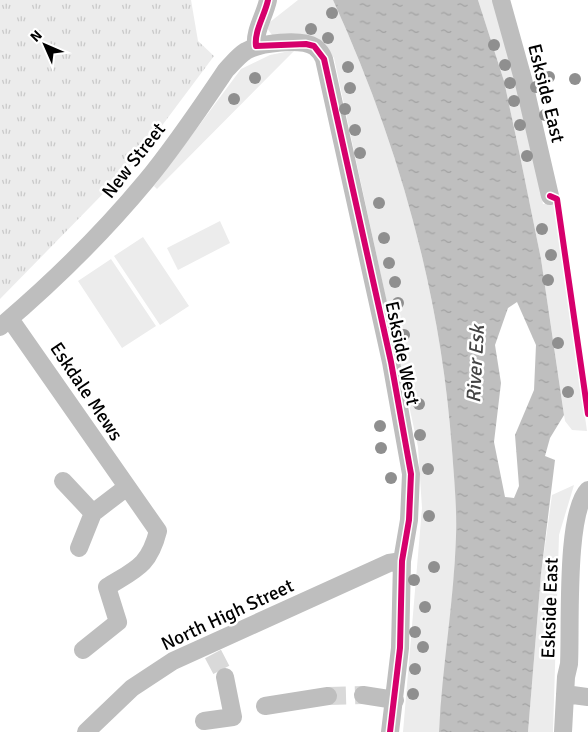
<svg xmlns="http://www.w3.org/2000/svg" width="588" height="732" font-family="Signika,sans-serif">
	<defs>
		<pattern id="park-tufts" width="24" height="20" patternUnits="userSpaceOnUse" patternTransform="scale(1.25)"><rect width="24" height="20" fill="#ececec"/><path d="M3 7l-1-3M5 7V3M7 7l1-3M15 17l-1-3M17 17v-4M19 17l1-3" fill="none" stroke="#c9c9c9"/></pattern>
		<pattern id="water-ripples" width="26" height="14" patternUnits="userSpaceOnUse" patternTransform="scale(1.25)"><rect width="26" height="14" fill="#bfbfbf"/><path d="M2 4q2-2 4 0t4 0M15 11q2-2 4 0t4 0" fill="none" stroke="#a2a2a2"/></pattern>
	</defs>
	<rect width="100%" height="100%" fill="#fff"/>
	<!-- grass -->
	<path fill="#ececec" d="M298,0H333C398,142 441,294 452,450C454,478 457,508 456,536C454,601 444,667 439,732H403L422,508L418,447L334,58C319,32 299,34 272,35L267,28L270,22Z
		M478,0H493L516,80L543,204H555L587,431L572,430L565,421L541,259L519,151L504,81Z
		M295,50L157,189L154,186L241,69L270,55Z
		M220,221L230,243L178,270L167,248Z
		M143,237L189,306L160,325L114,256Z
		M111,259L156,326L122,348L78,281Z
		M574,485L559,535L553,732H528L541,574L552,495Z"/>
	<!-- park -->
	<path fill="url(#park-tufts)" d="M0,0H191L198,41L214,56L137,159L0,299Z"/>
	<!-- water -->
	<path fill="url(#water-ripples)" fill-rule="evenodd" d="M333,0H478L504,81L519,151L541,259L564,415L550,438L545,456L555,460L541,574L528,732H439C442,667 454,602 456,536C457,508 454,478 452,450C441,294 398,142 333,0ZM517,302L536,345L534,390L515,435L519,486L514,498L505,497L494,442L501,383L495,345L508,308Z"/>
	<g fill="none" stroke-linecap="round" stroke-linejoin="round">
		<!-- minor-tunnel -->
		<path stroke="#d9d9d9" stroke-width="18" stroke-dasharray="18 9" stroke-linecap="butt" d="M213,654L225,677
			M328,696L363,695"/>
		<!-- minor -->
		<path stroke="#bebebe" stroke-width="18" d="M501,0L523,79L550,196
			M256,46C254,31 265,15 268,0
			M10,319L158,531C149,566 136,569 107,587L118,622L83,650
			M0,327C52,283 102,234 146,181C175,146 201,107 226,70C233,63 238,56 246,51C260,43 301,38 315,47C319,50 322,54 324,59L391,362L411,474L409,520L402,561L400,648L390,732
			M63,481L93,513
			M79,548L93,513L127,487
			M565,694L588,697
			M363,695L395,700
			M265,706L328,696
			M204,721L233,717L225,677
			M86,732L132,688L173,661L389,563L402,561
			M563,732L566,677L569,664C571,628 565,513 588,490"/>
		<!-- cycleway casing -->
		<g stroke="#fff" stroke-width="9">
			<path id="cycleway" d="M268,0C265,15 254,31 256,46L306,44L314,46L324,59L391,362L411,474L409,520L402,561L400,648L390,732
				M550,196L557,199L588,414"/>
		</g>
		<!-- cycleway -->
		<use href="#cycleway" stroke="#d6006c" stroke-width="6"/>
	</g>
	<!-- trees -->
	<g fill="#8f8f8f">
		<circle cx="332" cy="13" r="6"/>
		<circle cx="311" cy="29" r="6"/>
		<circle cx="328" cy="38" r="6"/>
		<circle cx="494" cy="45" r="6"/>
		<circle cx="505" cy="65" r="6"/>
		<circle cx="348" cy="67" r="6"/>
		<circle cx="549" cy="77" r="6"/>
		<circle cx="255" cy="78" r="6"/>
		<circle cx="575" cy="79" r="6"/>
		<circle cx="510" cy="83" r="6"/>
		<circle cx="536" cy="87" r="6"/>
		<circle cx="350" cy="88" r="6"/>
		<circle cx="234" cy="99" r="6"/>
		<circle cx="514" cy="101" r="6"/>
		<circle cx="345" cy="109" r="6"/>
		<circle cx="545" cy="115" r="6"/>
		<circle cx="520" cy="125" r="6"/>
		<circle cx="355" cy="130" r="6"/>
		<circle cx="360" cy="153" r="6"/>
		<circle cx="527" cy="156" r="6"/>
		<circle cx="379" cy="203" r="6"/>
		<circle cx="542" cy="229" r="6"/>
		<circle cx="384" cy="238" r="6"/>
		<circle cx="551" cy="255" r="6"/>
		<circle cx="389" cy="263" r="6"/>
		<circle cx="548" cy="280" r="6"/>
		<circle cx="395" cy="282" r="6"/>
		<circle cx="398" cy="303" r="6"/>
		<circle cx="404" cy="335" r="6"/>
		<circle cx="558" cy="343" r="6"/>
		<circle cx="408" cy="376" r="6"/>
		<circle cx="568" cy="392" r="6"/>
		<circle cx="419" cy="404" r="6"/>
		<circle cx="380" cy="426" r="6"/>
		<circle cx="420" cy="435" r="6"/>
		<circle cx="381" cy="448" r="6"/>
		<circle cx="428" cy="469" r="6"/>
		<circle cx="391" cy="478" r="6"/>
		<circle cx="429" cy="516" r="6"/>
		<circle cx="434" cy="567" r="6"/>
		<circle cx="414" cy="580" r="6"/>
		<circle cx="425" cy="607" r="6"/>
		<circle cx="415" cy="632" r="6"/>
		<circle cx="423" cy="647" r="6"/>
		<circle cx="415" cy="669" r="6"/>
		<circle cx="413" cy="694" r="6"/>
	</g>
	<g text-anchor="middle" stroke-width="5" stroke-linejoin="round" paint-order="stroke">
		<!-- street labels -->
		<g font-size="19" fill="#000" stroke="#fff">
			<text transform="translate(547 93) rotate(76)" y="7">Eskside East</text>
			<text transform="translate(133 160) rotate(-52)" y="7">New Street</text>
			<text transform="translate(403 353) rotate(78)" y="7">Eskside West</text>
			<text transform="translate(87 391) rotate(56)" y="7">Eskdale Mews</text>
			<text transform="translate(549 608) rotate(-88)" y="7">Eskside East</text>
			<text transform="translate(227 614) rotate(-25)" y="7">North High Street</text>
		</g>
		<!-- water labels -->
		<g font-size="20" font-style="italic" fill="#444" stroke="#fff">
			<text transform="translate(475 364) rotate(-87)" y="7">River Esk</text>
		</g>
	</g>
	<!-- north arrow -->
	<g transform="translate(45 45) rotate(315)" stroke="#ffffff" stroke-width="4" paint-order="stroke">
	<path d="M0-4L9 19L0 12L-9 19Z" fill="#000000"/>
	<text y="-8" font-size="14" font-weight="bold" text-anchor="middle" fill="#000000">N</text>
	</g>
</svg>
